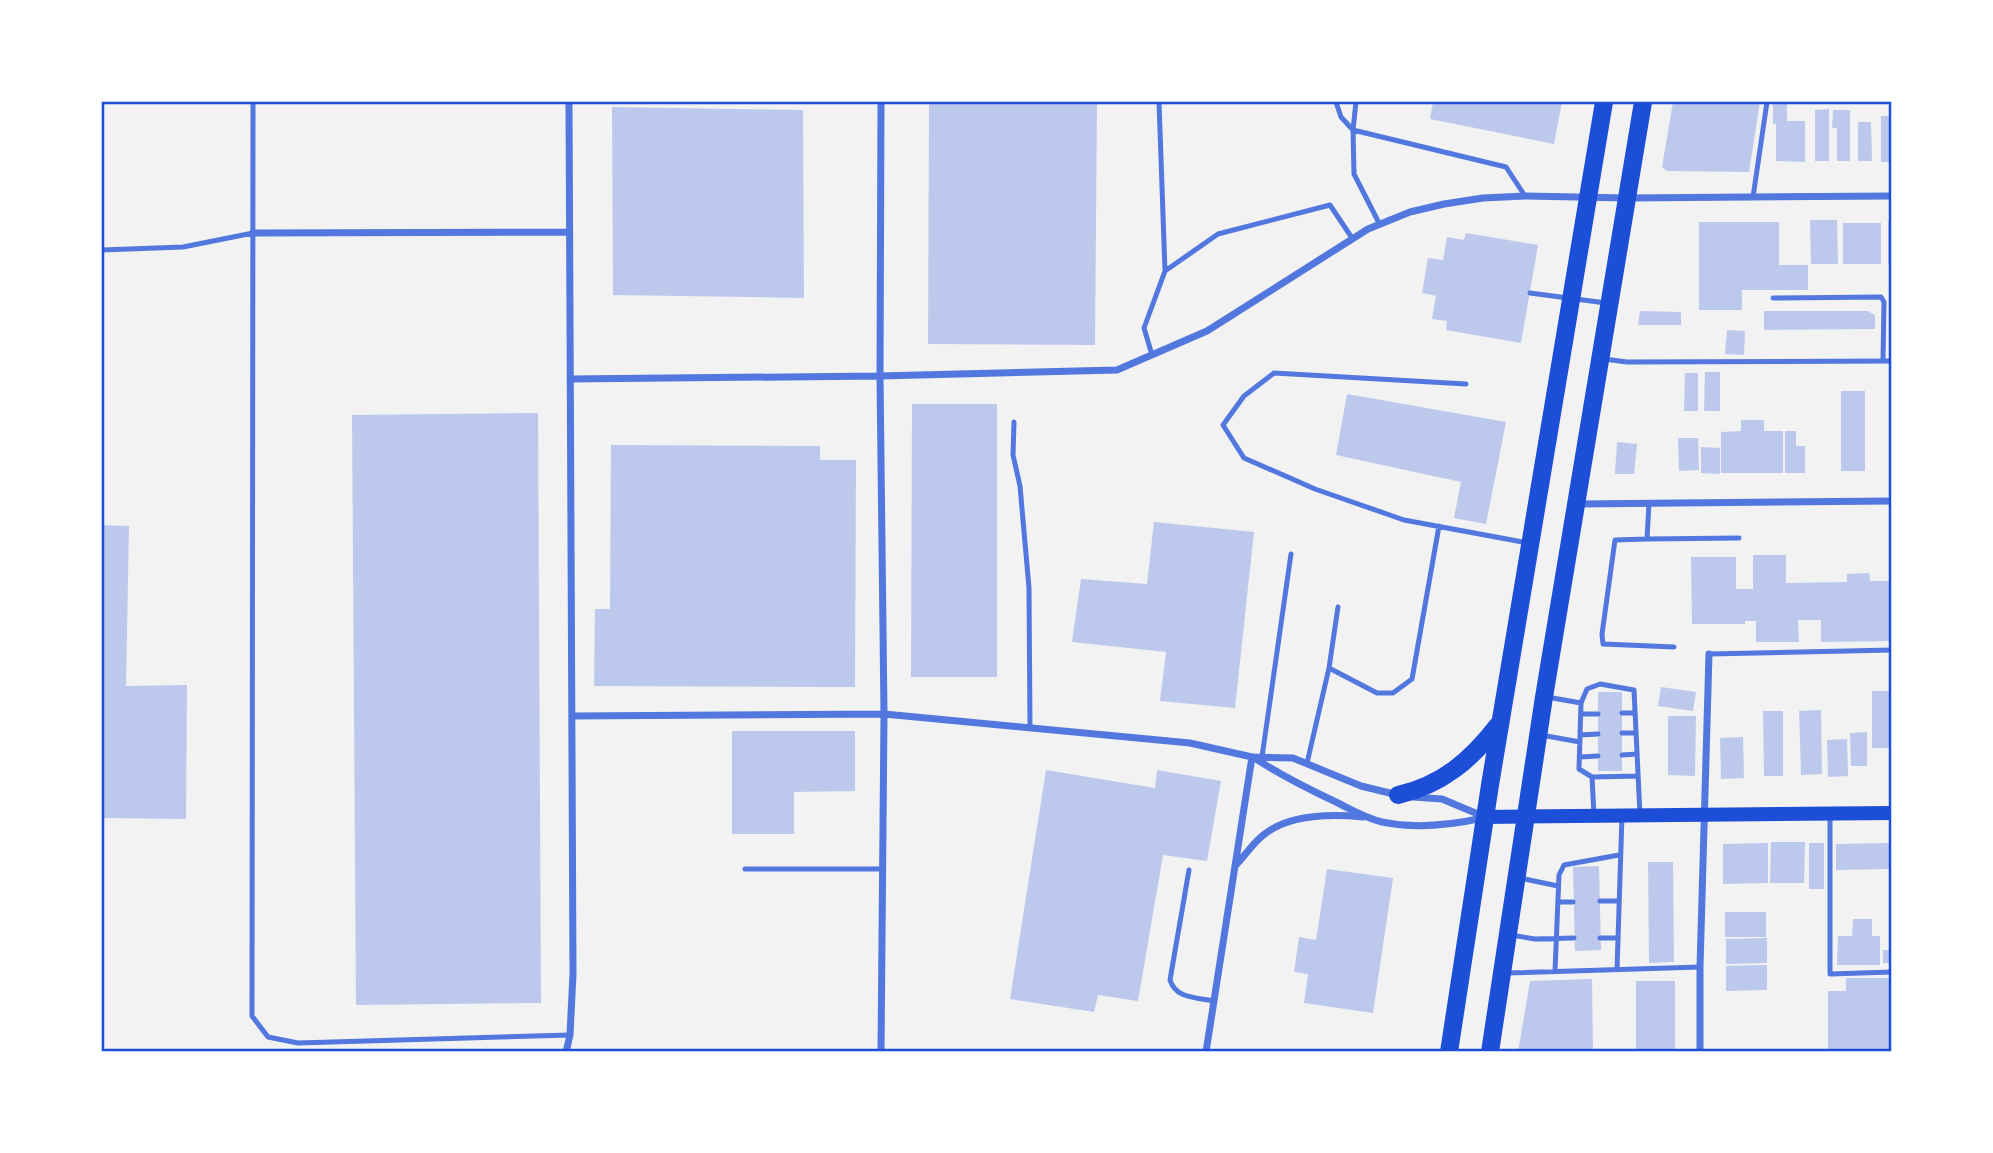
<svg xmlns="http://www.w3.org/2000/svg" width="1993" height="1153" font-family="Arial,sans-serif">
	<rect width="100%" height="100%" fill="#f2f2f2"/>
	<!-- building -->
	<path fill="#bdc9ec" d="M929,102H1097L1095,345L928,344Z
		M1433,102H1562L1554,144L1430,119Z
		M1673,102H1760L1749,172L1667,171L1662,167Z
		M1773,102H1787V121H1805V162L1776,161V124H1773Z
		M612,107L803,110L804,298L613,295Z
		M1829,109V161H1815V110Z
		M1833,110H1850V161H1837V128H1832Z
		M1881,116H1892V162H1881Z
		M1858,122H1871L1872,161H1858Z
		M1810,220H1837L1838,264H1811Z
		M1888,221H1892V264H1888Z
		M1699,222H1779V265H1808V290H1742V310H1699Z
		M1843,223H1881V264H1843Z
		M1466,233L1538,245L1521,343L1446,330L1447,321L1432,319L1436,296L1422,293L1428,258L1443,260L1447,237L1464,240Z
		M1640,311L1681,312V325H1638Z
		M1764,311H1868L1875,315V329L1764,330Z
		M1727,330L1745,331L1744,355L1725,354Z
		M1705,372H1720V411H1704Z
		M1685,373H1698V411H1684Z
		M1841,391H1865V471H1841Z
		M1347,394L1506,422L1486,524L1454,518L1461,482L1336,455Z
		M912,404H997V677H911Z
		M538,413L541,1003L356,1005L352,415Z
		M1741,420H1764V431H1783V473H1721V432L1741,431Z
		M1785,431H1796V446H1805V473H1785Z
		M1678,438H1698L1699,470L1679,471Z
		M1617,442L1637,444L1634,474H1615Z
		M611,445L820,446V460H856L855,687L594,686L595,609H610Z
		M1701,447L1720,448V474L1701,473Z
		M1154,522L1254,532L1235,708L1160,701L1166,652L1072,642L1081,579L1147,584Z
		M102,525L129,526L126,686L187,685L186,819L102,818Z
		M1753,555H1786V583L1847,582V574L1869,573L1870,581H1892V641L1821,642V620H1798L1799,642H1756V621H1745V624H1692L1691,557H1736V589H1753Z
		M1661,687L1696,692L1693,711L1658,706Z
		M1872,691H1890L1891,748H1872Z
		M1598,692H1622V771H1598Z
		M1821,710L1822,774L1801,775L1799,711Z
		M1763,711H1783V776H1764Z
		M1668,716H1696L1695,776L1668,775Z
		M732,731H855V791L794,792V834H732Z
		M1867,732V766H1851L1850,733Z
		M1743,737L1744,778L1721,779L1720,738Z
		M1847,739L1848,776L1828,777L1827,740Z
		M1046,770L1155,788L1157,770L1221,781L1207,861L1163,855L1138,1001L1098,995L1094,1012L1010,999Z
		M1771,842H1805L1804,883H1770Z
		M1768,843V883L1723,884V844Z
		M1809,843H1824V889H1809Z
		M1892,843V869L1836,870V844Z
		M1648,862H1673L1674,962L1649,963Z
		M1599,866L1601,950L1575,951L1573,867Z
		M1327,869L1393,878L1373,1013L1304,1003L1308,974L1294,972L1299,937L1316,940Z
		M1725,912H1766V937H1725Z
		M1853,919H1872V936H1880V965H1837L1838,936H1852Z
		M1767,938V963L1726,964V939Z
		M1883,950H1892V963H1883Z
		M1767,965V990L1726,991V966Z
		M1846,978H1892V1052H1828V991H1846Z
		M1592,979L1593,1052H1518L1530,981Z
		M1636,981H1675V1052H1636Z"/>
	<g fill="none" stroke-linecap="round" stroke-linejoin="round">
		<!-- service -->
		<path stroke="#5277de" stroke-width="5" d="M253,102L252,1016L268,1037L298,1043L570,1035
			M1159,102L1165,271
			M1336,102L1341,117L1353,130L1506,167L1525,196
			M1356,102L1353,130L1354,174L1379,223
			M1753,197L1767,102
			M102,250L183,247L253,233
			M1530,293L1606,303
			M1773,298L1881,297L1884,302L1883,361
			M1152,355L1144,328L1165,271L1218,234L1330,205L1352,238
			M1604,359L1627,362L1892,361
			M1466,384L1274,373L1244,396L1223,425L1244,458L1315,489L1404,520L1528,543
			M1014,422L1013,455L1020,486L1029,588L1030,728
			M1649,503L1647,539L1615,540L1602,634L1603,644L1674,647
			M1647,539L1739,538
			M1709,654L1892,650
			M1329,668L1338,607
			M1547,697L1581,703
			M1622,713H1635
			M1581,714H1598
			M1622,733H1636
			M1541,735L1580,742
			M1580,735L1598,734
			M1622,755L1637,754
			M1262,757L1291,554
			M1580,757L1598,756
			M1307,763L1329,668L1377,693H1393L1412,679L1439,526
			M1592,777L1638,776
			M1830,814V974L1892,972
			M1594,815L1592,777L1579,769L1581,703L1587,689L1600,684L1634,690L1640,815
			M745,869H882
			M1189,870L1170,980C1176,999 1196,997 1213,1001
			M1520,878L1558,886
			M1600,901H1618
			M1558,902H1573
			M1511,935L1535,939L1574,938
			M1600,938H1618
			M1617,970L1622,816
			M1555,971L1559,875L1564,865L1619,855
			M1506,973L1700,967"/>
		<!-- minor -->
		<path stroke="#5277de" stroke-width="7" d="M253,233L569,232
			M570,379L880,376L1117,370L1207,331L1368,229L1410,212L1444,204L1483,198L1525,196L1628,198L1892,196
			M1578,504L1892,501
			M572,716L884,714L1190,743L1252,757L1293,758L1361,786L1398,795
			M1253,757C1280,775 1308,789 1338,803C1352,810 1366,818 1382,822C1415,829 1451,825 1483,818
			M1413,797L1442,799L1485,817
			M1235,866C1245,856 1254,841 1266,833C1292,814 1332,814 1363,817
			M566,1052L570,1035L573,974L569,102
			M881,1052L884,714L880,376L881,102
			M1206,1052L1252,757
			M1700,1052V967L1709,654"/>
		<!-- secondary -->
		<path stroke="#1d4ed8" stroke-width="14" d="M1485,817L1892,813"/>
		<!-- primary -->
		<path stroke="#1d4ed8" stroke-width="18" d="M1398,795C1442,785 1471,760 1498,725
			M1449,1052L1490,785L1604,102
			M1490,1052L1544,697L1643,102"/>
	</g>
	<!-- border -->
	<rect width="1993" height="1153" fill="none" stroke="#ffffff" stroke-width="206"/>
	<rect x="103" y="103" width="1787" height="947" fill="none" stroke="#1d4ed8" stroke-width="2.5"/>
</svg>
